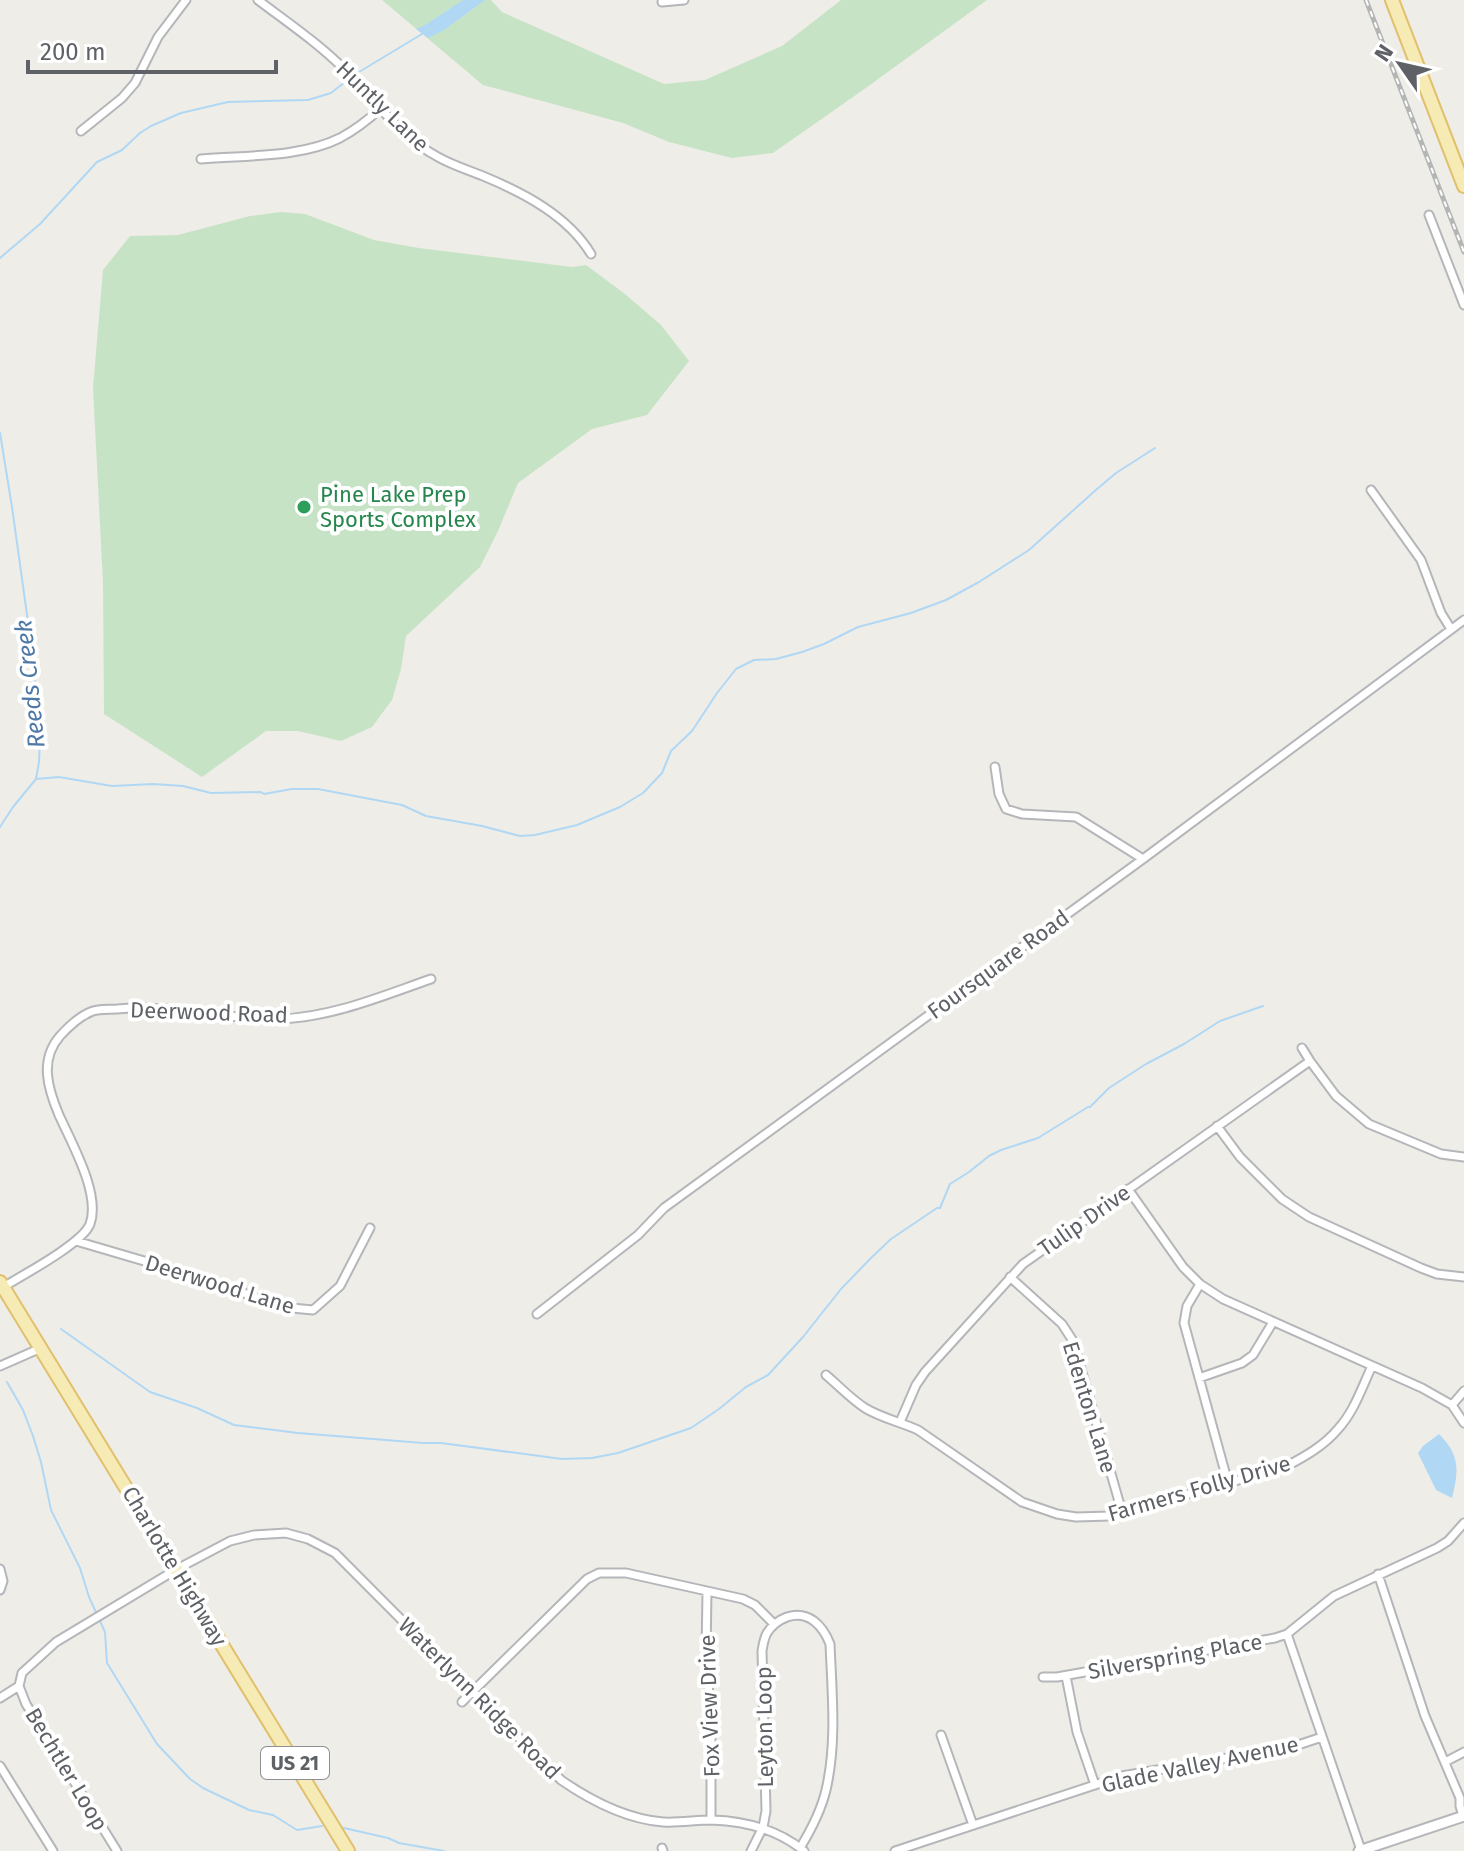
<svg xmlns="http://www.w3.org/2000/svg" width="1464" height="1851" font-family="'Fira Sans',sans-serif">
	<rect width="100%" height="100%" fill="#efede7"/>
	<!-- green -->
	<path fill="#c7e3c6" d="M382,0H491L502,12L664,84L705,80L782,46L841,0H987L863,90L773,153L732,158L669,142L623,123L483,85Z
		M281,212L305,214L374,240L419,248L572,267L586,265L625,294L661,325L689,361L647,415L592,429L518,483L498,531L480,567L406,636L401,669L392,700L372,727L341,741L298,731H266L202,777L104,714L103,583L93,388L103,270L130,236L178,235L250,216Z"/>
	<!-- water -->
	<path fill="#b0d8f5" d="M463,0H485L444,30L428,38L416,29L427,24Z
		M1439,1434C1460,1455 1459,1470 1452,1498L1436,1490L1418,1453L1423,1446Z"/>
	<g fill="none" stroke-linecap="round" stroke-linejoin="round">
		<!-- stream -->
		<path stroke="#b0d8f5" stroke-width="2" d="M0,258L40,224L97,162L122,150L140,133L151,126L181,113L228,102L308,100L331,93L354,75L422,34
			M0,433L12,507L33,658L40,739L39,762L36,779L13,807L0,827
			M36,779L59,777L112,786L153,784L183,786L211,793L261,792L264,794L292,789H318L402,805L426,816L482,826L520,836L535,835L577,825L620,807L643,793L662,773L671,751L692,731L717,693L736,669L754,660L776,659L802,652L824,644L858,627L911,613L946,600L979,582L1029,550L1097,489L1116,473L1155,448
			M61,1329L150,1392L197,1408L234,1425L298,1433L423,1443H441L562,1459L592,1458L618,1453L691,1428L719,1409L746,1387L768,1375L803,1337L841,1289L871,1258L891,1239L937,1208H940L950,1184L969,1172L989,1156L1001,1150L1038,1138L1088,1107H1090L1109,1088L1146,1064L1184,1044L1220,1021L1263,1006
			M7,1382L23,1410L33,1436L41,1462L51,1510L80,1568L89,1597L105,1632L107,1663L157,1744L190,1779L203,1788L249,1810L273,1815L297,1830L322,1826
			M344,1828L388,1838L399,1843L444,1851"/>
		<!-- minor casing -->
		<g stroke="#b4b6ba" stroke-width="11">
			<path id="minor" d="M258,0C287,22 318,43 344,69C374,99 400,137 438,157C452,165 468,170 483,176C524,193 568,216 591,254
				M662,2L684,0
				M81,131L122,98L135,83L158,37L186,0
				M201,159C245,155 300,158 340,138C355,130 368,120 381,108
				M1429,215L1464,305
				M1371,490L1421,560L1441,613L1451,629
				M995,767L999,794L1006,809L1022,814L1076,817L1143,859
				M1302,1048L1310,1061L1336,1096L1369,1124L1441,1154L1464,1157
				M1217,1126L1240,1157L1282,1199L1309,1217L1421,1268L1437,1274L1464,1277
				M1128,1189L1183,1267L1200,1284L1223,1299L1422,1388L1452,1405L1464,1423
				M76,1241L209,1280L281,1307L313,1310L340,1286L370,1228
				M1010,1277L1062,1324L1073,1341L1122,1512
				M1200,1284L1187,1306L1184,1323L1228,1483
				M3,1287C23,1275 83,1243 90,1224C101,1194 71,1142 59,1115C48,1089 39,1060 60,1036C69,1026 79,1016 93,1011C100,1009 109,1009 117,1009C171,1004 225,1020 280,1019C333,1017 382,996 431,979
				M537,1314L638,1235L664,1208L1143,859L1464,620
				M0,1366L41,1348
				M826,1375C839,1386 851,1399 865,1408C881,1418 901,1422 918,1430L1022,1502L1057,1514L1076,1517L1110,1516L1285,1467C1304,1457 1324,1446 1338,1429C1354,1412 1362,1387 1372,1366
				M1199,1378L1242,1363L1253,1355L1273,1322
				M1452,1405L1464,1391
				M900,1422L916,1385L925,1372L1023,1264L1310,1061
				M0,1569L3,1581L0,1590
				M1378,1574L1425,1716L1460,1798V1806L1463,1816
				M707,1591L706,1655L711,1723V1820
				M1287,1634L1361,1850
				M1066,1676L1077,1732L1095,1785
				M1043,1677H1057L1275,1638L1287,1634L1334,1596L1437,1548L1448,1541L1464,1523
				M19,1686L26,1704L117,1851
				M0,1698L19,1686L22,1673L56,1642L177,1569L230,1541L254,1535L286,1533L308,1539L335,1553L561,1780C590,1800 626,1819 663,1822C679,1823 696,1820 712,1820C745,1821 778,1830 804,1851
				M462,1702L587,1579L599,1573H626L743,1599L755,1605L774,1624
				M941,1735L973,1825
				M1445,1762L1464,1752
				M0,1766L53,1851
				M662,1848L663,1851
				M751,1851L763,1827L766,1811L762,1651C763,1645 764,1638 767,1633C772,1625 779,1620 787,1617C809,1610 823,1626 830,1644C832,1693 837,1743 826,1790C821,1811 811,1830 800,1848
				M895,1851L1122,1776L1292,1747L1322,1737"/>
		</g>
		<!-- tertiary casing -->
		<g stroke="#b4b6ba" stroke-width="13">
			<path id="tertiary" d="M1359,1851L1464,1816"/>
		</g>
		<!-- primary casing -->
		<g stroke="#e1c06d" stroke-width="16">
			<path id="primary" d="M1392,0L1464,186
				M0,1282L348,1851"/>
		</g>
		<!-- minor -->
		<use href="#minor" stroke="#fff" stroke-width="7"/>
		<!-- tertiary -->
		<use href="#tertiary" stroke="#fff" stroke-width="9"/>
		<!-- primary -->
		<use href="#primary" stroke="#f6ebb5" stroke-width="12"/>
		<!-- rail casing -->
		<g stroke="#b4b5b5" stroke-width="5">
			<path id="rail" d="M1366,0L1464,252"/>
		</g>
		<!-- rail -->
		<use href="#rail" stroke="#fff" stroke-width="2" stroke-dasharray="6" stroke-linecap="butt"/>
	</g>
	<!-- markers -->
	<circle fill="#2e9e5b" stroke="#fff" stroke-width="3" cx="304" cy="507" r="8"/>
	<g text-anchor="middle" stroke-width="8" stroke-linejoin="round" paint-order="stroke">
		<!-- shield labels -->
		<rect fill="#fff" stroke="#8e9093" stroke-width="2" x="261" y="1747" width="68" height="32" rx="6"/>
		<g font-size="20" font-weight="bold" fill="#5e6165">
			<text x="295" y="1770">US 21</text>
		</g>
		<!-- street labels -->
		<g font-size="22" fill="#5e6165" stroke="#fff">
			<text transform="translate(383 106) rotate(44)" y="8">Huntly Lane</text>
			<text transform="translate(998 964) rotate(-36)" y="8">Foursquare Road</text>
			<text transform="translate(209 1012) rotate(2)" y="8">Deerwood Road</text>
			<text transform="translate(1084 1220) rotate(-35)" y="8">Tulip Drive</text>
			<text transform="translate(220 1284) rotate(17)" y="8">Deerwood Lane</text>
			<text transform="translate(1090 1407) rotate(73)" y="8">Edenton Lane</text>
			<text transform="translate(1199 1488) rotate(-16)" y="8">Farmers Folly Drive</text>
			<text transform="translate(175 1566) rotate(59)" y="8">Charlotte Highway</text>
			<text transform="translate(1175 1656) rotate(-10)" y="8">Silverspring Place</text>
			<text transform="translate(480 1698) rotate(45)" y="8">Waterlynn Ridge Road</text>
			<text transform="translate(709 1706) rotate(-92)" y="8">Fox View Drive</text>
			<text transform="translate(764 1727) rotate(-91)" y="8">Leyton Loop</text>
			<text transform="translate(1200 1764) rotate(-12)" y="8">Glade Valley Avenue</text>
			<text transform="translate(67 1769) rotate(59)" y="8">Bechtler Loop</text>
		</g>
		<!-- leisure labels -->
		<g font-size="22" fill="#27864d" stroke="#fff" text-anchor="start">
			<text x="320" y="502">Pine Lake Prep<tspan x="320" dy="25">Sports Complex</tspan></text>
		</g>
		<!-- water labels -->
		<g font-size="24" font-style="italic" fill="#4e79a6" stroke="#fff">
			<text transform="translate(30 684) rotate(-96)" y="8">Reeds Creek</text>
		</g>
	</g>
	<!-- north arrow -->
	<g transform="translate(1400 64) rotate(304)" stroke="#ffffff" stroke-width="6" paint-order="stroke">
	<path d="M0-6L14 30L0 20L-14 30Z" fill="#5e6165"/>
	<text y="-12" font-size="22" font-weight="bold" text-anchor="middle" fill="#5e6165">N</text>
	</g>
	<!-- scale -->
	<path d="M28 60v12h248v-12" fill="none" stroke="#5e6165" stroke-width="4"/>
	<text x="40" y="60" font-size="24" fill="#5e6165" stroke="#ffffff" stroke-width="6" paint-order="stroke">200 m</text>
</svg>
